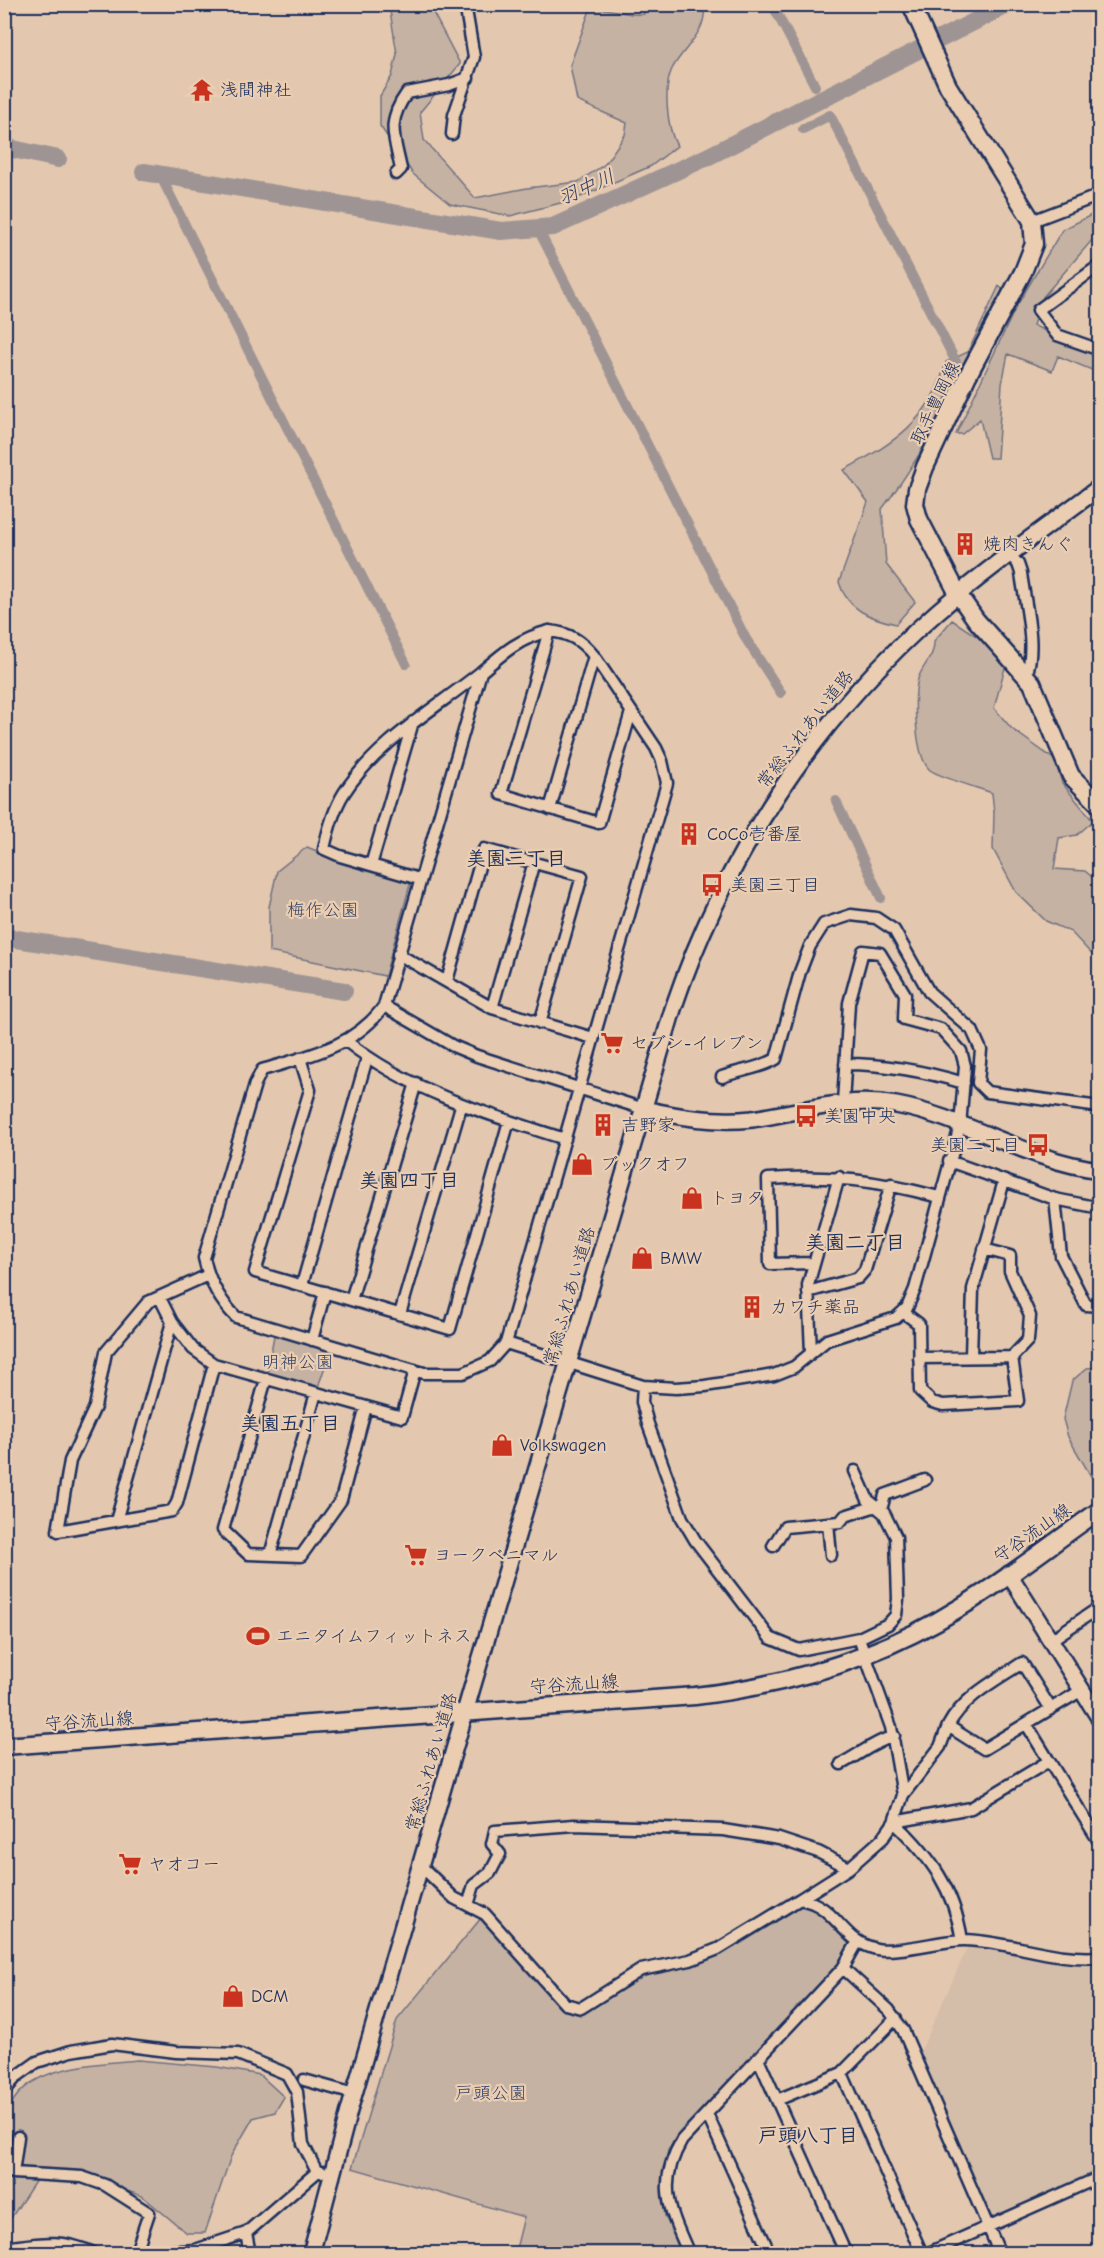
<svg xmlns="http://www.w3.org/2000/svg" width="1104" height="2258" font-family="'Comic Neue','Klee One',sans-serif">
	<rect width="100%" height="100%" fill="#e3c8af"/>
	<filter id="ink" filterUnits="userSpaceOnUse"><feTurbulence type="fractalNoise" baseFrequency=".0167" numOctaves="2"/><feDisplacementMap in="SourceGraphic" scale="12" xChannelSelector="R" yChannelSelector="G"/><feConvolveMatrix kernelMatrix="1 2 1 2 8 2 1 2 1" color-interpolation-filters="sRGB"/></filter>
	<g filter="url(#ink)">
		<!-- built -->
		<path fill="#d4bda9" d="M969,1944L986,1945L1082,1963L1099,1962V2172L990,2222L919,2055Z"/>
		<!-- green -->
		<path fill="#c5b2a3" stroke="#707080" stroke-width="1.5" d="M389,5H429L460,64L420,112L424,140L475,198L527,188L578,182L605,164L625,135L627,123L577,101L570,65L590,10C611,6 624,16 644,14L643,5H704C708,33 683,47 672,69C663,88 667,128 677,146L651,166L576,199L510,216L450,204L413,174L380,126V96L392,76L397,54Z
			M1099,211V232L1043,297L1033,325L1066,342L1099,354V373L1058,356L1052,371L1008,354L1002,384L997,458H989L980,419L962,434H956L1016,307L1062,230Z
			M999,286L1003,290C968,366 933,442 882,509L886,564L915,602L896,624C870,618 847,610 839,582L868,502L844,470C894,443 931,420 946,362L968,352Z
			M952,620L978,637L1006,664L994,708L1012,729L1055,760L1062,783L1093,821L1077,835L1059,838L1054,869L1085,871L1099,883V962L1071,932L1046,921L1016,892L993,849L994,813L992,793C979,788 939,777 930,770C915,757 913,698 918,679C922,665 935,657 934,641Z
			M307,847L361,869L411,881L385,976L269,952V907L277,871Z
			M275,1330L332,1346L316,1393L266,1379Z
			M1099,1367H1100L1099,1490L1068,1437L1063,1419L1072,1381L1087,1368Z
			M798,1906L819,1911L849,1944L838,1966L707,2104L668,2149L662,2194L665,2216L683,2253H515L524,2217L352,2168L397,2020L482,1917L563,2009L577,2013L596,2005L645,1972L708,1959Z
			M138,2060L217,2067L260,2075L284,2097L275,2112L253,2118L231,2156L205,2233H187L142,2196L95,2180L40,2174L5,2227V2122C16,2064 91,2065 138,2060Z"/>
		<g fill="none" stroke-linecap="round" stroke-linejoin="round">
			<!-- canal -->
			<path stroke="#9f9494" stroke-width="10" d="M772,4L815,86
				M821,98L822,99
				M794,112L796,115
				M803,129L830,115L956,362
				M160,175L406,664
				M538,229L746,639L781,693
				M836,801L881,898"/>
			<!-- river -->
			<path stroke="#9f9494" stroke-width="18" d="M4,147L58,159
				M144,172L501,231L553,227L705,158L1009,4
				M4,937L344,991"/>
			<!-- street casing -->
			<g stroke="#1b2f5e" stroke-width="15">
				<path id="street" d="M452,134L454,115L474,57L465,4
					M396,174L401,169C394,136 386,122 407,93L449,85L468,78
					M1032,221L1100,195
					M1100,265L1038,310L1057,335L1100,350
					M1010,555L1018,564L1021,573C1025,605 1037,645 1026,676
					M549,631C569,633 581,640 594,656L656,748L662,761L667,783L506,1343L490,1361L463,1373H424L236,1317C219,1300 209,1281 204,1258L255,1084L262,1070C308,1056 355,1047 384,1006L481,672C503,653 520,638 549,631Z
					M549,631L501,794L599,823L631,712
					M550,809L594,656
					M371,865L413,722
					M419,879L340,856L324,849C328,830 334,809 344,793C376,743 436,708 481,672
					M398,954L492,1008L593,1038
					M447,981L484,849L582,876L540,1023
					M384,1006L453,1046L477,1056L644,1109
					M492,1008L534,862
					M346,1041C409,1091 489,1115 565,1139
					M300,1058L310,1090L255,1272L450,1329L509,1121
					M845,1064C887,1064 924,1071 964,1083
					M722,1077C740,1070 759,1069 776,1059L800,972L810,946L824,924L851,915L876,918L894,930L929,992L972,1030L981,1050L978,1083L987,1092L1100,1107
					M949,1161L1055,1199L1100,1208
					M1055,1199L1061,1256L1086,1305L1100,1306
					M813,1263L770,1264L768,1179C831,1174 879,1181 939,1197
					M208,1275L148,1302L106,1352L95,1407L70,1461L58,1531L172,1511L177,1503L214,1364
					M302,1285L367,1058
					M808,1292L858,1278L865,1270L891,1184
					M160,1298L172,1322L193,1349L214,1364L402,1417L415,1370
					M351,1300L416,1083
					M903,1312L919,1324L920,1391L932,1402L943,1405L1018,1401L1012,1357
					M400,1314L461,1106
					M312,1340L325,1292
					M506,1343L643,1386L676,1388L705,1386L774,1375L794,1367L827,1340L896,1318L907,1308L915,1289L960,1126L965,1066L961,1051L941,1029L904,1019L905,994L880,953L863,951L849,1003L843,1103
					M811,1352L808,1285L839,1177
					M971,1356L973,1289L1004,1181
					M919,1358L1012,1357L1028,1340L1030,1316L1010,1271V1256L984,1249
					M266,1379L223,1530L248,1554L301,1556L341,1500L366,1407
					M643,1386L642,1402L648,1424L682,1518L695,1540L770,1638L799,1650L859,1638L891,1727L903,1795L894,1822L883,1838L849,1868L800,1899
					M855,1471L868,1500L884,1513L896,1537L898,1599L896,1615L888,1624L859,1638
					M881,1510L885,1495L925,1480
					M116,1521L172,1322
					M828,1523L831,1555
					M773,1546L785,1527L840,1522L845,1516L876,1506
					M270,1555L316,1393
					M1051,1640L1100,1607
					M1051,1709L1022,1663C995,1681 964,1696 948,1726L984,1749L1082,1690
					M1027,1725L1049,1761
					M841,1764C860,1754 874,1742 894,1736
					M903,1795L940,1747L948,1726
					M894,1822L971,1808L1049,1761L1100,1843
					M894,1822C931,1857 954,1889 962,1940
					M421,1866L454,1898L485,1914L565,2004L581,2008L641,1970L690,1960L718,1949L800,1899C837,1906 839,1938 873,1948C892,1955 941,1940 964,1940C1010,1941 1053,1961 1100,1957
					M468,1905L474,1885L490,1873L500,1854L492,1844L495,1831L574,1825L723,1830L779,1839L818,1852L849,1868
					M843,1968L889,2010L903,2030L1000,2254
					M758,2058L846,2254
					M842,2073L922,2254
					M304,2080L354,2094
					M4,2092L16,2077L37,2062L71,2051L112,2044L176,2052L238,2054L287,2074L297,2092L303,2144L317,2172
					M777,2100L842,2073L896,2018
					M707,2114L770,2254
					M18,2137L13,2173L82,2177L105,2185L149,2213L136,2252
					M246,2233L250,2254
					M4,2248C42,2243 60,2238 96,2254
					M136,2254L195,2250L246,2233L317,2172H322
					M689,2254C670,2211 656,2184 682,2140L843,1968L857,1943
					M926,2254L1100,2177"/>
			</g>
			<!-- secondary casing -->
			<g stroke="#1b2f5e" stroke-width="20">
				<path id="secondary" d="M644,1109C680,1117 715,1123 752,1119C801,1112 846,1096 896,1105C966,1118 1028,1161 1100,1170
					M1009,1574L1100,1719
					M311,2254L349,2111L472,1688L673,1009C725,855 815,719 937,612C989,567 1045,528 1100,487"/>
			</g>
			<!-- primary casing -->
			<g stroke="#1b2f5e" stroke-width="21">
				<path id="primary" d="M911,4L948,86L1032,221L1034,244L1023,272L967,377L925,467L917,489L915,504L919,519L958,594L976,620L1032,683L1071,776L1100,805
					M4,1746L695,1696C790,1685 880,1658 961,1607C1009,1578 1054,1542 1100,1510"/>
			</g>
			<!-- street -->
			<use href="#street" stroke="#ebceb2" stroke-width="10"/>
			<!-- secondary -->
			<use href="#secondary" stroke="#ebceb2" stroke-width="15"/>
			<!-- primary -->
			<use href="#primary" stroke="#ebceb2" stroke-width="16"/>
		</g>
	</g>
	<!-- icons -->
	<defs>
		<g id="temple-bare" transform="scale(1.8)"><path d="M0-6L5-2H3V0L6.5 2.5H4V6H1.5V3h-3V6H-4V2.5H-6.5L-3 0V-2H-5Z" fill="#c8321e" stroke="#ebceb2" stroke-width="2.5" paint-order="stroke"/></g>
		<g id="building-bare" transform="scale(1.8)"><path d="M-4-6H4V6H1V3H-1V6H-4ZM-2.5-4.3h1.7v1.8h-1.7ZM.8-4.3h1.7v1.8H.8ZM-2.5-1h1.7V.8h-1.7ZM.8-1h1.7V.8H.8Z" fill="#c8321e" stroke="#ebceb2" stroke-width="2.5" paint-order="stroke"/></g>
		<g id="bus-bare" transform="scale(1.8)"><path d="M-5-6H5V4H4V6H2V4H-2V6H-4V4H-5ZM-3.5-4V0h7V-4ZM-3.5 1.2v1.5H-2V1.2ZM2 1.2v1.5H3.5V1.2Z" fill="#c8321e" stroke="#ebceb2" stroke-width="2.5" paint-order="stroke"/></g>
		<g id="supermarket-bare" transform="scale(1.8)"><path d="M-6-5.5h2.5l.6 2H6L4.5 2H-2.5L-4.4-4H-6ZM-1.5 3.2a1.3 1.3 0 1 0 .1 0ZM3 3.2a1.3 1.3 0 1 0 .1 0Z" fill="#c8321e" stroke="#ebceb2" stroke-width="2.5" paint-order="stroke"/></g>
		<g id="shop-bare" transform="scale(1.8)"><path d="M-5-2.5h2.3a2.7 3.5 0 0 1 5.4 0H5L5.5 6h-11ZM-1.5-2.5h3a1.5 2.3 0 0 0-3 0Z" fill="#c8321e" stroke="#ebceb2" stroke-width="2.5" paint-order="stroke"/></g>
		<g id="stadium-bare" transform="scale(1.8)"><path d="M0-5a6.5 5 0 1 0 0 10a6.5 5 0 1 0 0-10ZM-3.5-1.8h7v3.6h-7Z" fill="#c8321e" stroke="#ebceb2" stroke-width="2.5" paint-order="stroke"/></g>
	</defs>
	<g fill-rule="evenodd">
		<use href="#temple-bare" x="202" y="90"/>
		<use href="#building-bare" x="965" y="544"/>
		<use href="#building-bare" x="689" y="834"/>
		<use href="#bus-bare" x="712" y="885"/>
		<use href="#supermarket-bare" x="612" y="1043"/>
		<use href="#bus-bare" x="806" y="1116"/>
		<use href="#building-bare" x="603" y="1125"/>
		<use href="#bus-bare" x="1038" y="1145"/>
		<use href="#shop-bare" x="582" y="1164"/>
		<use href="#shop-bare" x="692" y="1198"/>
		<use href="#shop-bare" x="642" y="1258"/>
		<use href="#building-bare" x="752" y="1307"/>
		<use href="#shop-bare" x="502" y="1445"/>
		<use href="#supermarket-bare" x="416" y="1555"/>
		<use href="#stadium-bare" x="258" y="1636"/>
		<use href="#supermarket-bare" x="130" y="1864"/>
		<use href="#shop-bare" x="233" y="1996"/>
	</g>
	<g text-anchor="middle" stroke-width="4.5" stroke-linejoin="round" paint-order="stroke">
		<!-- poi labels -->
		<g font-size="18" fill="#1b2f5e" stroke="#ebceb2" text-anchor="start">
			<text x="220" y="96">浅間神社</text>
			<text x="983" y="550">焼肉きんぐ</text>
			<text x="707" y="840">CoCo壱番屋</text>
			<text x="730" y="891">美園三丁目</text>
			<text x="630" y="1049">セブン-イレブン</text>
			<text x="824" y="1122">美園中央</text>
			<text x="621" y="1131">吉野家</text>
			<text x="1020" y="1151" text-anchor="end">美園二丁目</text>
			<text x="600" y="1170">ブックオフ</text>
			<text x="710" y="1204">トヨタ</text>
			<text x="660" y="1264">BMW</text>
			<text x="770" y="1313">カワチ薬品</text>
			<text x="520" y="1451">Volkswagen</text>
			<text x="434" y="1561">ヨークベニマル</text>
			<text x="276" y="1642">エニタイムフィットネス</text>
			<text x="148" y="1870">ヤオコー</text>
			<text x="251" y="2002">DCM</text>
		</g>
		<!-- street labels -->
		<g font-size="18" fill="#1b2f5e" stroke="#ebceb2">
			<text transform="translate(935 403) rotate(-64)" y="6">取手豊岡線</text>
			<text transform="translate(805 729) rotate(-52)" y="6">常総ふれあい道路</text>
			<text transform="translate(569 1296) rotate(-74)" y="6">常総ふれあい道路</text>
			<text transform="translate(1032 1533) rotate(-35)" y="6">守谷流山線</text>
			<text transform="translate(574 1684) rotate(-4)" y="6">守谷流山線</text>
			<text transform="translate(89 1721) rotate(-4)" y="6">守谷流山線</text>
			<text transform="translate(431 1762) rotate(-74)" y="6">常総ふれあい道路</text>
		</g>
		<!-- park labels -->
		<g font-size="18" fill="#344368" stroke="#ebceb2">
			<text x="323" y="916">梅作公園</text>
			<text x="298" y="1368">明神公園</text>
			<text x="491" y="2099">戸頭公園</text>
		</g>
		<!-- water labels -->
		<g font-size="20" font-style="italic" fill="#2f3e66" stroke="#ebceb2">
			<text transform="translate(586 187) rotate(-24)" y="7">羽中川</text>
		</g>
		<!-- neighbourhood labels -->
		<g font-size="20" font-weight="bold" fill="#1b2f5e" stroke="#ebceb2">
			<text x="516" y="865">美園三丁目</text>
			<text x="409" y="1187">美園四丁目</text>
			<text x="855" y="1249">美園二丁目</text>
			<text x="290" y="1430">美園五丁目</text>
			<text x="808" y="2142">戸頭八丁目</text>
		</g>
	</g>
	<!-- margin -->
	<rect width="1104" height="2258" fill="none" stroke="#ebceb2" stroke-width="24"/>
	<rect x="12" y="12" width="1080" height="2234" fill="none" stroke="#1b2f5e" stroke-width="2" filter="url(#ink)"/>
</svg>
